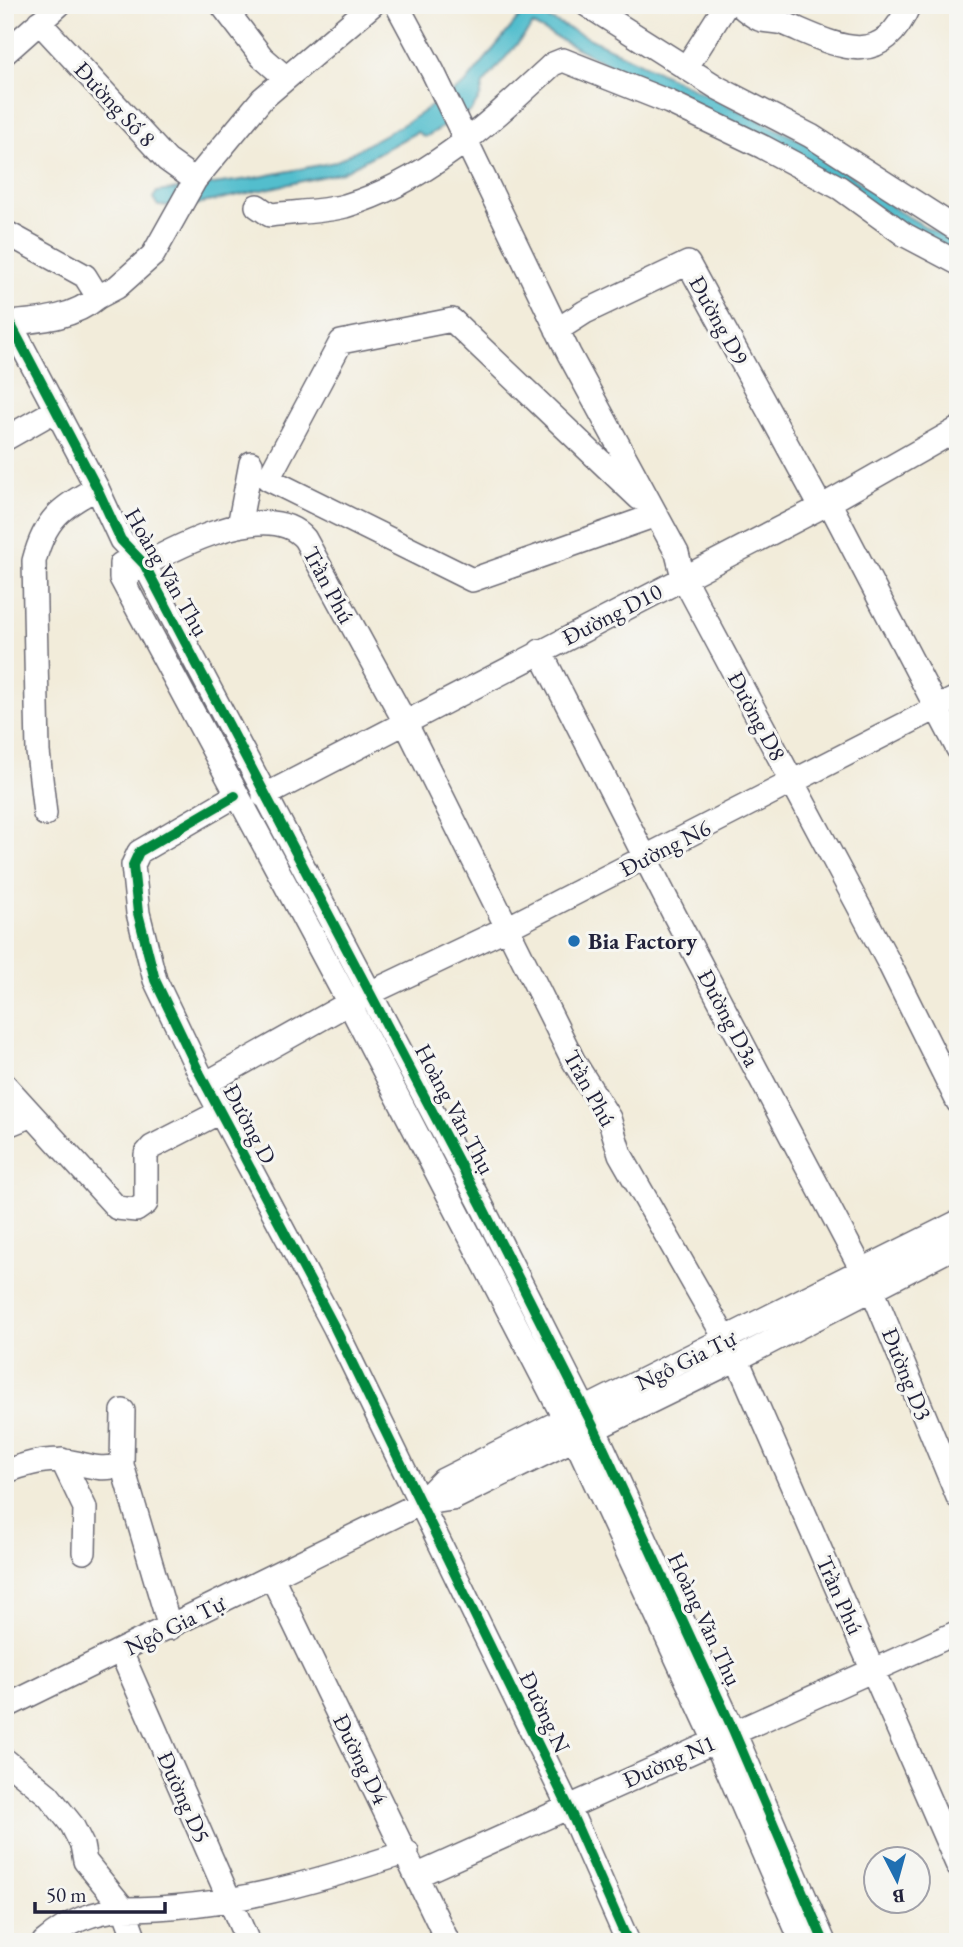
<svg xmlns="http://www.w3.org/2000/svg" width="963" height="1947" font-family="'EB Garamond',serif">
	<rect width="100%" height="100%" fill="#f6f6f2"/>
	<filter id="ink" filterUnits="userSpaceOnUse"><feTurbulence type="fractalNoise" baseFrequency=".0143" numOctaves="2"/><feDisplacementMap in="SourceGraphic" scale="14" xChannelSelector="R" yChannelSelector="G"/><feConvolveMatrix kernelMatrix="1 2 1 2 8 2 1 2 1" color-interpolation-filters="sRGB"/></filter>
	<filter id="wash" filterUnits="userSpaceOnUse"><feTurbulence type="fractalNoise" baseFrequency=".00686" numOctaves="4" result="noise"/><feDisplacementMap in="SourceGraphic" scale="28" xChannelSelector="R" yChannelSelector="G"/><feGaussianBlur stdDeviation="1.57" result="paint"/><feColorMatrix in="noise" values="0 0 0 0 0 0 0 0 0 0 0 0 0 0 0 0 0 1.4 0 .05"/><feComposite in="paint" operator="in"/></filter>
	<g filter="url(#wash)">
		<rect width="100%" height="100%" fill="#f2ecda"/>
		<!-- water -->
		<path fill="#52becd" stroke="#3a7084" stroke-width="2" d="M511,5H533L545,17L810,145L898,211L958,245V261L642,82L533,25L483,84L480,97L471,111L425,137L417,132L343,172L194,205L158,206L153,198L157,192L249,179L335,162L409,121L466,83L521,15Z"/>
	</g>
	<g filter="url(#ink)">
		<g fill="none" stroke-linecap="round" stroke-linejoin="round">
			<!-- minor casing -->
			<g stroke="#6b6973" stroke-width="26">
				<path id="minor" d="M222,5L262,57L286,78
					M397,5L433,72L569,354L677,553L683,577L888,961L958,1102
					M587,5L718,88L811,136L958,230
					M739,5C746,10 754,18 762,20C771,22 780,21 788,25C838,46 881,71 909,5
					M39,22L167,160L195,180
					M5,53L59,5
					M686,68L726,5
					M257,206L270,215C294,212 322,212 345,206C429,181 490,122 553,64L563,60L669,102L763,147L840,188L905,235L958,263
					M5,232L85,276L98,297C73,318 42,320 10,323
					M98,297L117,287L153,255L195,180L262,99L372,5
					M5,323H10L97,488L121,540L144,564L481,1204L595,1430L734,1732L824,1942
					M557,330L585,312L688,263L821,507
					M5,439L56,410
					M639,498L452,320L341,342L268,479L472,580L656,515
					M829,502L958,749
					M239,526L251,463
					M121,564V578L349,1003L575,1439L715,1741L802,1942
					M121,578C160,555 267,494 305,539L405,722L573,1060L609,1118L620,1154L737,1359L958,1866
					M540,651L675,916L872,1289L958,1497
					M235,796L139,852L133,865L138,913L155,980L199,1072L335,1328L568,1806L628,1942
					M264,796L821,507L958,429
					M45,814L38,752L34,561C45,519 61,507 97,488
					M205,1084L349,1003L507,928L958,697
					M5,1085L117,1208L136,1210L146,1203V1154L152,1147L220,1112
					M5,1126L32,1115
					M62,1460L85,1508L84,1552
					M122,1465L170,1628
					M5,1472C23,1465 44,1458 64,1461C88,1464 97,1472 122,1465L123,1411
					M419,1504L452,1499L737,1359L958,1245
					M272,1577L448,1942
					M121,1652L248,1942
					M5,1707L419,1504L443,1480L958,1222
					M5,1760L48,1795L72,1825L82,1845L85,1861L124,1909C224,1909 313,1883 407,1852
					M418,1875L958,1632
					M44,1942C69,1921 92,1912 124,1909L136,1942"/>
			</g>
			<!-- minor -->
			<use href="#minor" stroke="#fff" stroke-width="23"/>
			<!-- cycleway casing -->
			<g stroke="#f6f6f2" stroke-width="15">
				<path id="cycleway" d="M5,323H10L97,488L121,540L144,564L481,1204L595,1430L734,1732L824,1942
					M235,796L139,852L133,865L138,913L155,980L199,1072L335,1328L568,1806L628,1942"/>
			</g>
			<!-- cycleway -->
			<use href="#cycleway" stroke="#00873e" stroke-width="10"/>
		</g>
	</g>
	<!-- markers -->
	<circle fill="#1f6fb2" stroke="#f6f6f2" stroke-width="2.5" cx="574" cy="941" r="7"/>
	<g text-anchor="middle" stroke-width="6" stroke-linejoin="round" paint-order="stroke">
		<!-- street labels -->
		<g font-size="23" fill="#22223b" stroke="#f6f6f2">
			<text transform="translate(115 104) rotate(47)" y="8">Đường Số 8</text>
			<text transform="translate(719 320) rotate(61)" y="8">Đường D9</text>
			<text transform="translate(167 572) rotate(60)" y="8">Hoàng Văn Thụ</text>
			<text transform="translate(329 585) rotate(62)" y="8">Trần Phú</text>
			<text transform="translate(612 614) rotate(-27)" y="8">Đường D10</text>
			<text transform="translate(757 716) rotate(62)" y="8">Đường D8</text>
			<text transform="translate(665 848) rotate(-27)" y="8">Đường N6</text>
			<text transform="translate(729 1018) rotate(62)" y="8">Đường D3a</text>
			<text transform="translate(590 1088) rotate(61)" y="8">Trần Phú</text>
			<text transform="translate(455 1109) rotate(62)" y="8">Hoàng Văn Thụ</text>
			<text transform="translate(250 1124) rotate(62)" y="8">Đường D</text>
			<text transform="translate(686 1360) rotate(-26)" y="8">Ngô Gia Tự</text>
			<text transform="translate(907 1374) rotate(68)" y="8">Đường D3</text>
			<text transform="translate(840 1595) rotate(66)" y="8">Trần Phú</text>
			<text transform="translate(705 1619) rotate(65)" y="8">Hoàng Văn Thụ</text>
			<text transform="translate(175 1625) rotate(-26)" y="8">Ngô Gia Tự</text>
			<text transform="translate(545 1712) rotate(64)" y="8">Đường N</text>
			<text transform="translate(361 1759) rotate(64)" y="8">Đường D4</text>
			<text transform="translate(669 1761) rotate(-24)" y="8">Đường N1</text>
			<text transform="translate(184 1797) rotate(66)" y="8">Đường D5</text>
		</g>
		<!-- poi labels -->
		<g font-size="23" font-weight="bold" fill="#22223b" stroke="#f6f6f2" text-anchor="start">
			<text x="588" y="949">Bia Factory</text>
		</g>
	</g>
	<!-- margin -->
	<rect width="963" height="1947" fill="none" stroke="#f6f6f2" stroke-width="28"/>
	<!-- north arrow -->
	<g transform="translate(897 1880) rotate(174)"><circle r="33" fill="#f6f6f2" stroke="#a1a1a9" stroke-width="2"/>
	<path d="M0-5L12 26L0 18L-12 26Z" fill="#1f6fb2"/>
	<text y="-10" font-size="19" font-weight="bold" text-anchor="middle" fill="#22223b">B</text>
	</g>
	<!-- scale -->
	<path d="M35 1902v10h130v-10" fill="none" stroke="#22223b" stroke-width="3.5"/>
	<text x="46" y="1902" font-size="21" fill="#22223b" stroke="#f6f6f2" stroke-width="5" paint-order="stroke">50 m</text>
</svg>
